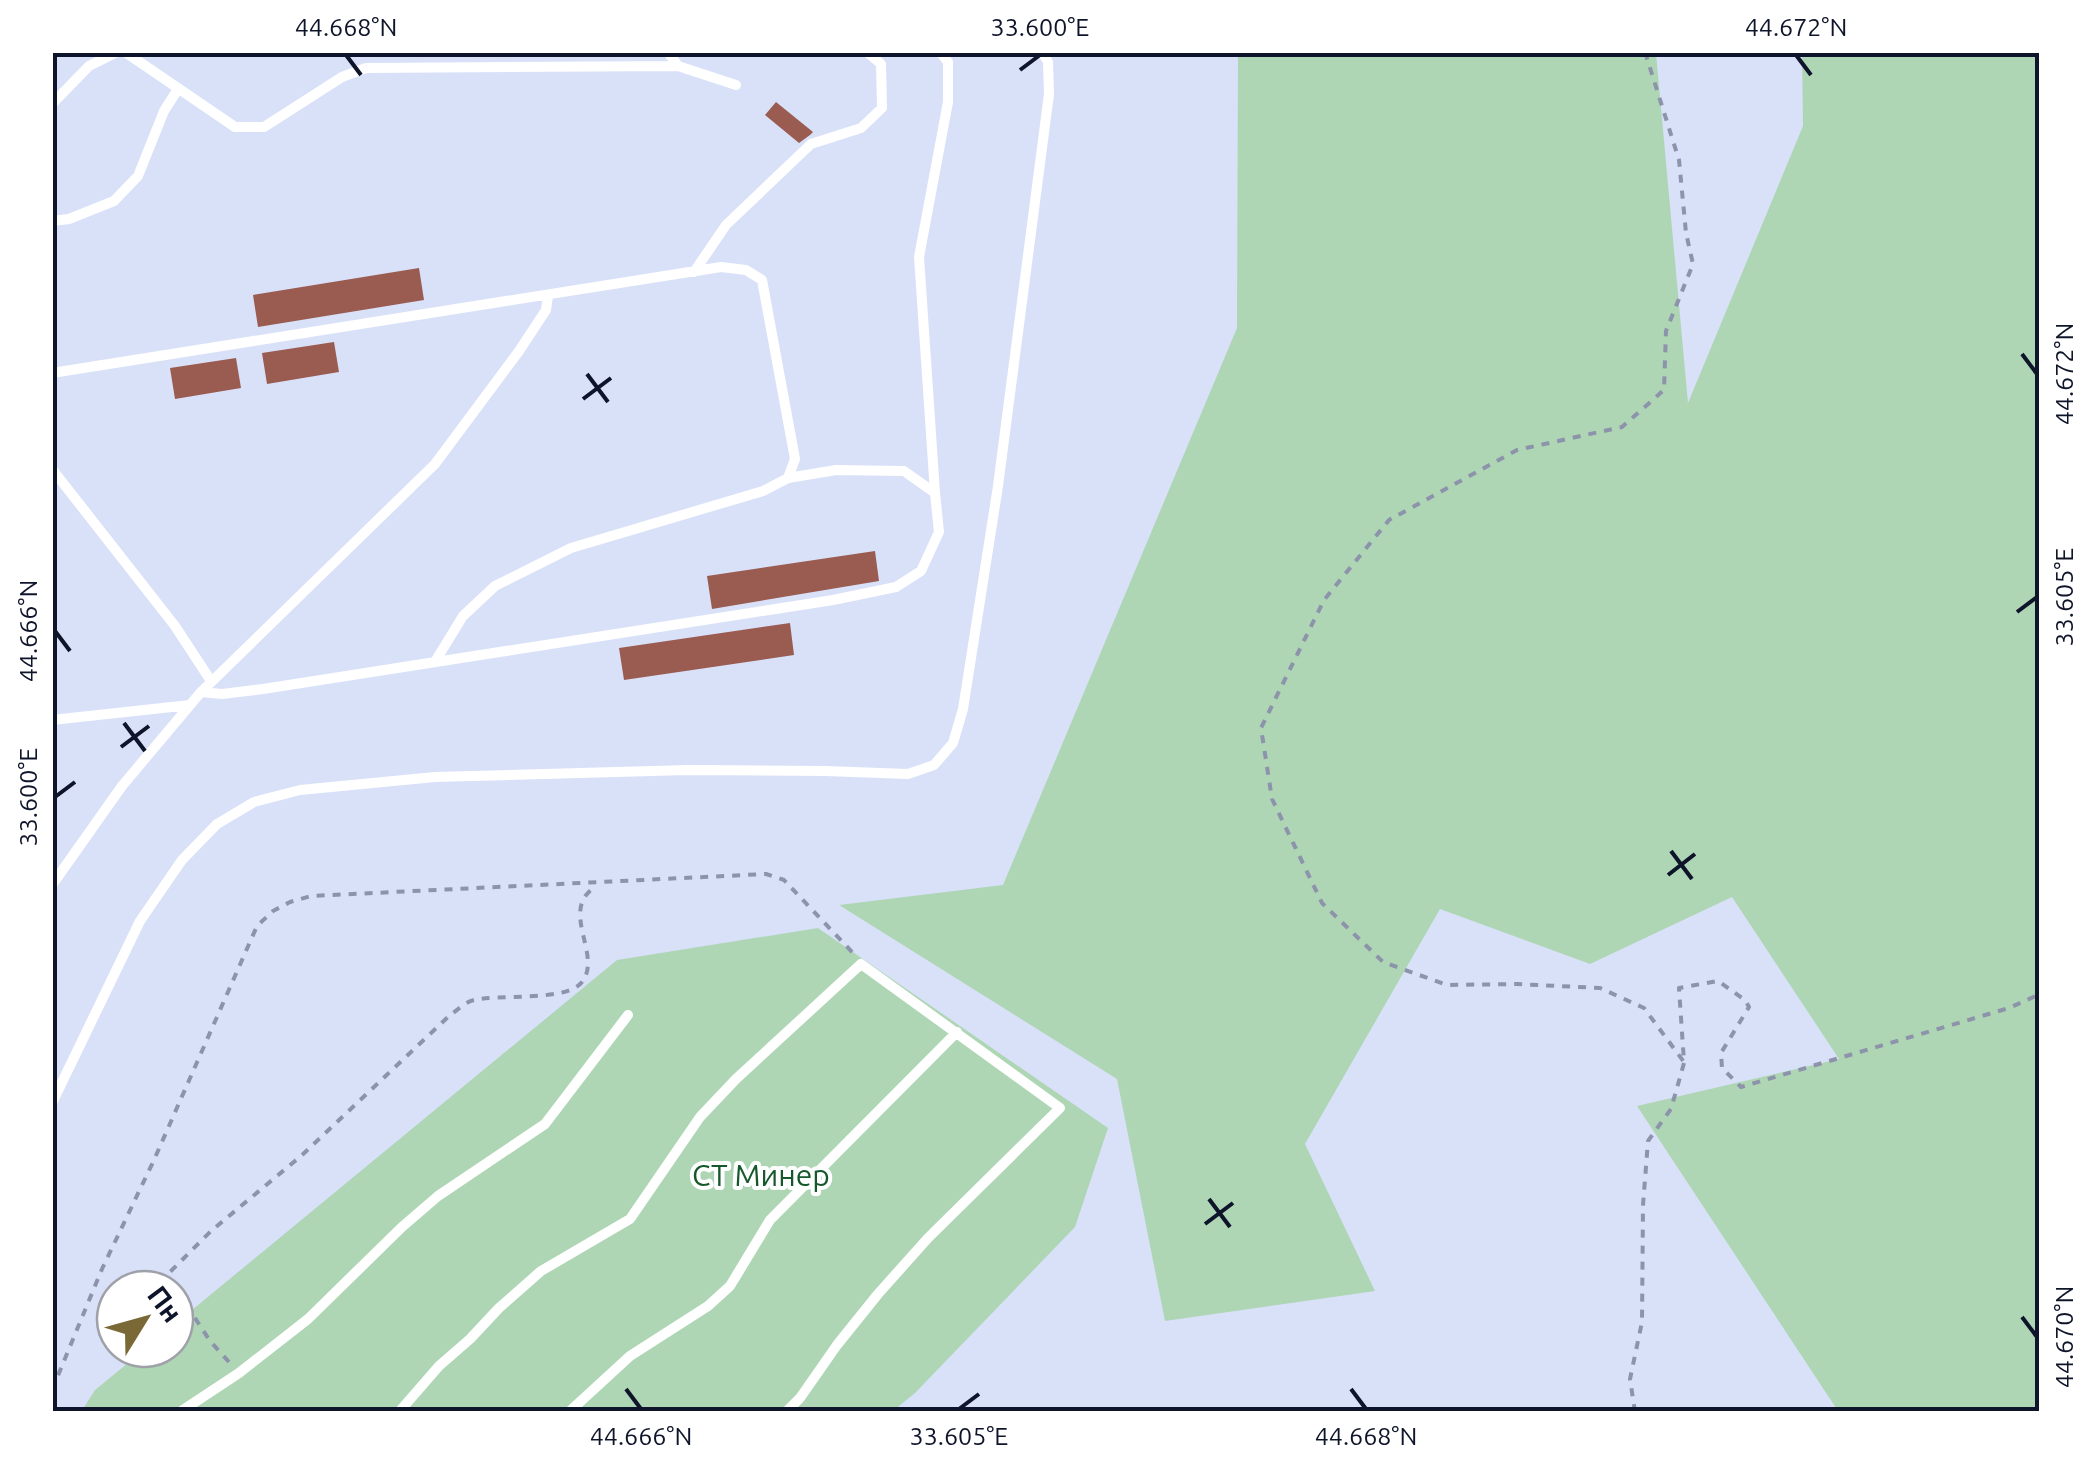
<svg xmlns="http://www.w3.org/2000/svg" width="2092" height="1464" font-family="Ubuntu,sans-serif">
	<rect width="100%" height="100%" fill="#d9e1f9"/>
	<!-- green -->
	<path fill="#aed6b5" d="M1238,53H1656L1688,403L1803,126L1802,53H2039V1411H1838L1637,1106L1839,1059L1732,897L1590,964L1440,909L1305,1144L1375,1291L1165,1321L1117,1079L839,905L1003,885L1237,328Z
		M818,928L1108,1128L1075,1227L915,1393L893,1411L81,1412L95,1390L145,1349H175V1324L617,960Z"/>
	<!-- building -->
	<path fill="#9a5b51" d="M776,102L813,132L810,135L799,143L765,115Z
		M419,268L424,300L258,327L253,295Z
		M334,342L339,372L267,384L262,353Z
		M236,358L241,388L175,399L170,368Z
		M875,551L879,581L712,609L707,576Z
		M790,623L794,655L624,680L619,648Z"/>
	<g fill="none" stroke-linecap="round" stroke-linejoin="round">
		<!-- path -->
		<path stroke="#8c93aa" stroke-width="4" stroke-dasharray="8 8" stroke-linecap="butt" d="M1645,52L1679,160L1686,233L1693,264L1666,331L1664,390L1622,427L1517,450L1389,520L1324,600L1261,728L1272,799L1322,903L1383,962L1447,985L1517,984L1600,988L1644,1008L1684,1062L1679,988L1718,981L1745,1000L1749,1007L1721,1053L1722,1068L1741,1087L2009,1008L2040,994
			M229,1362L210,1341L167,1275L211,1231L301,1156L448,1017C456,1011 465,1002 474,1000C499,994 567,1002 582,982C600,959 570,923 584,898C587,893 591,890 595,886
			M52,1390L102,1269L154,1160L257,926L273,911L290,902L311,896L766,874L784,880L853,953
			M1635,1412L1630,1379L1642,1322L1643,1205L1648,1141L1671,1109L1684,1063"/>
		<!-- lane -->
		<path stroke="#fff" stroke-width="10" d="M125,52L235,127H264L342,77L366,68L678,66
			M668,52L678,66L736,85
			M52,104L89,66L117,52
			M52,221L69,219L114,201L138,176L164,111L178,89
			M694,272L726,225L811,144L861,128L882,108L881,64L867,52
			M52,373L721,267L746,270L762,280L795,459L788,478L763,491L571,548L495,586L463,616L436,660
			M52,469L175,626L211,681
			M935,493L919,257L948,102V62L940,52
			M201,692L222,694L263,689L833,600L896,587L921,571L939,532L935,493L904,471L836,470L788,478
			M52,720L190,705
			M52,885L122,786L201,692L435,464L519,351L546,310L548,296
			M52,1103L140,921L182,860L217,824L254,802L300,790L435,777L688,770L825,771L908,774L934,765L953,743L963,709L998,486L1049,94L1048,62L1042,52
			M180,1412L239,1373L308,1319L402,1227L438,1196L545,1124L628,1015
			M399,1412L439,1366L470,1339L499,1308L541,1271L630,1219L700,1117L736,1079L861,964L1060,1108L928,1238L878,1294L837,1345L800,1398L786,1412
			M569,1412L630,1356L708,1306L730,1286L770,1220L957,1032"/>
	</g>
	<!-- ticks -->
	<path fill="none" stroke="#0e1429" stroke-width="4" d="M346,55L361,75M1796,55L1811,75M1020,70L1040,55M2022,354L2037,374M587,374L608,402M583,399L611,378M2017,612L2037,597M55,631L70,651M124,723L145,751M121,747L149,726M55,797L75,782M1671,851L1692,879M1668,875L1695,854M1209,1199L1230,1227M1205,1224L1233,1203M2022,1317L2037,1337M626,1389L641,1409M1351,1389L1366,1409M959,1409L979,1394"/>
	<g text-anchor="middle" stroke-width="8" stroke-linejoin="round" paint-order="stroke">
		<!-- park labels -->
		<g font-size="30" fill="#15582b" stroke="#fff">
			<text x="761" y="1186">СТ Минер</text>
		</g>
	</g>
	<!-- border -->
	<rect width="2092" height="1464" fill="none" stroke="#ffffff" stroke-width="110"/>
	<!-- north arrow -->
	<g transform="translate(145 1319) rotate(53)"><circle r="48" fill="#ffffff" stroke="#9fa1a9" stroke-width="2.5"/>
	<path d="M0-8L18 38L0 25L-18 38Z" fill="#7a6836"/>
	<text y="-15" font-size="28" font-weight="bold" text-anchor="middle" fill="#0e1429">Пн</text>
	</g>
	<rect x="55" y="55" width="1982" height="1354" fill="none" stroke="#0e1429" stroke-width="4"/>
	<g font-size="25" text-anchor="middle" fill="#0e1429">
		<text x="346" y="36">44.668°N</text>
		<text x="1040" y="36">33.600°E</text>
		<text x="1796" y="36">44.672°N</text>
		<text transform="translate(2064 374) rotate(-90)" y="9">44.672°N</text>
		<text transform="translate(2064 597) rotate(-90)" y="9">33.605°E</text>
		<text transform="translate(28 631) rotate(-90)" y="9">44.666°N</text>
		<text transform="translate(28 797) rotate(-90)" y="9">33.600°E</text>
		<text transform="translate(2064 1337) rotate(-90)" y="9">44.670°N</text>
		<text x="641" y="1445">44.666°N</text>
		<text x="959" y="1445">33.605°E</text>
		<text x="1366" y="1445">44.668°N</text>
	</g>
</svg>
